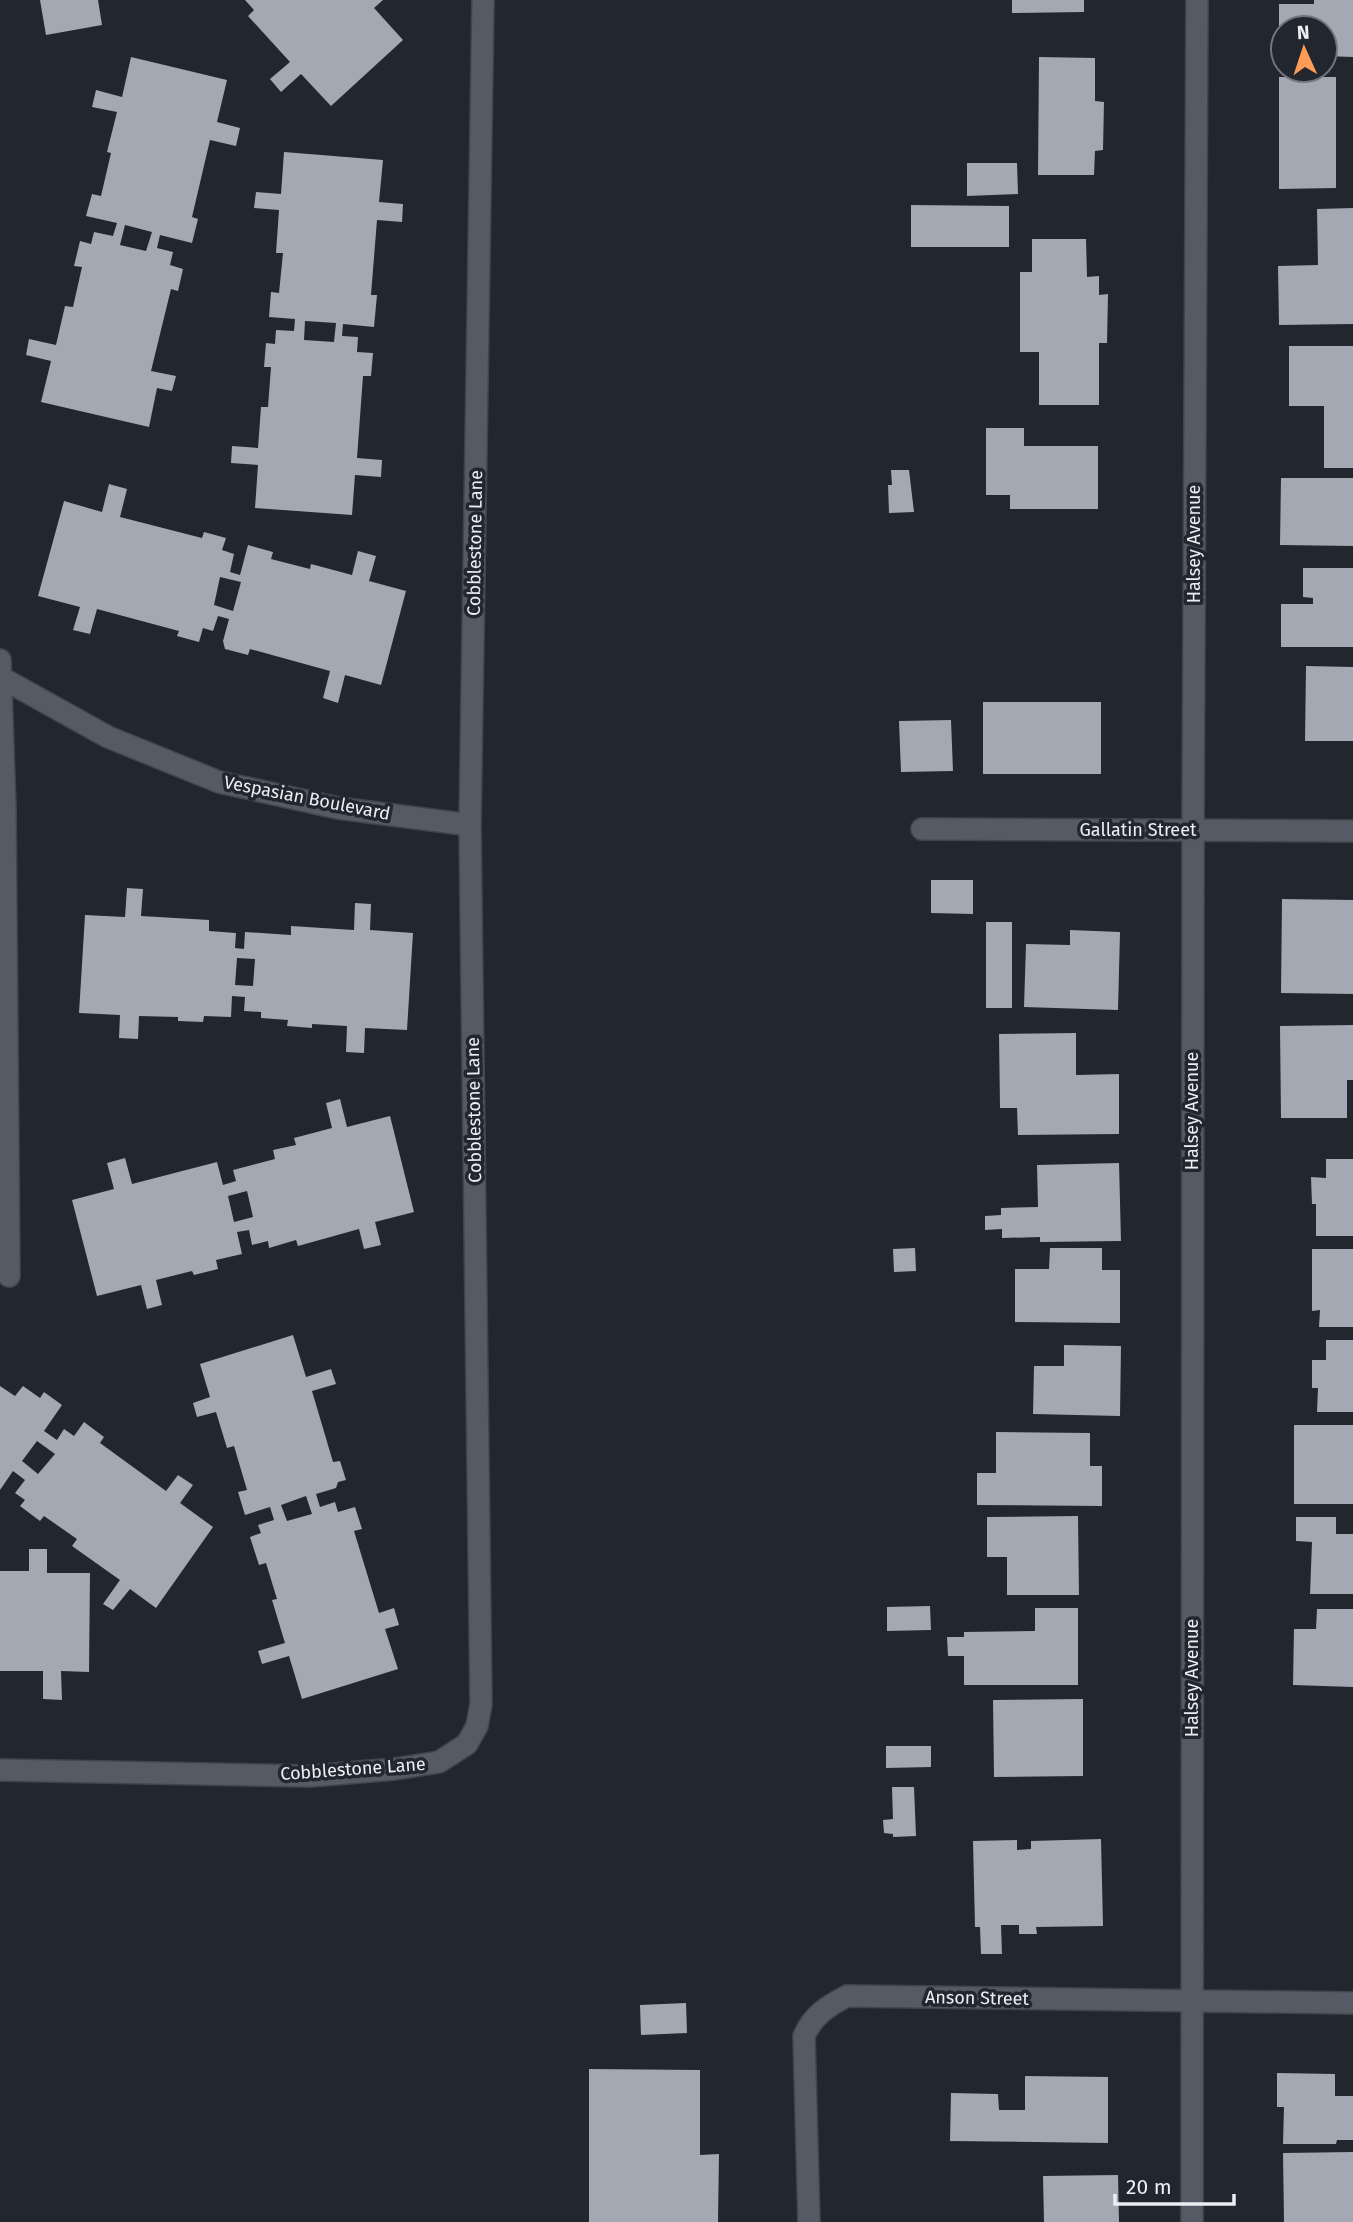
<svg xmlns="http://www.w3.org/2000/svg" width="1353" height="2222" font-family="'Fira Sans',sans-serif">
	<rect width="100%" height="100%" fill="#22262e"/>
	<!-- building -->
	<path fill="#a3a8b3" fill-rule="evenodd" d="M40,0H98L102,25L46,35Z
		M245,0H383L374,8L403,40L331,106L301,74L281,92L270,79L290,62L248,16L254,10Z
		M1012,0H1084V12L1012,13Z
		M1314,0H1353V57L1325,56V28H1283V56H1279V4H1314Z
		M131,57L227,80L217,122L240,128L236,146L210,140L192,217L198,219L192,243L160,235L157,248L173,252L170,265L183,269L178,291L171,289L151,371L176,376L172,391L157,388L149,427L41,402L51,361L26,355L29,339L56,345L65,306L73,307L82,267L74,266L80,241L91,244L94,232L113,236L117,223L86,216L92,194L101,196L111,153L107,152L117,112L92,107L96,90L122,97ZM125,225L152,232L146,251L120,245Z
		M1039,57L1095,58V101L1104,102L1103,150L1095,151L1094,175H1038Z
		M1279,77H1336V188L1279,189Z
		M284,152L383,160L379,202L403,204L402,222L377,220L371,295H377L374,327L343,324L342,336L358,337L357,352L373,353L371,376H363L357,458L382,460L381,477L355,475L352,515L255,508L258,465L231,463L232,446L258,448L261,407H268L271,367H264L266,343L275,344L276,330L294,331L295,319L269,317L271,292L279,293L283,253H276L279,210L254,208L256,192L281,194ZM305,321L336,323L334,342L304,340Z
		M967,163H1017L1018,194L967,196Z
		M911,205L1009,206V247H911Z
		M1353,208V324L1279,325L1278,266L1318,265L1317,209Z
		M1032,239H1086L1087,277L1099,276V295L1108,294L1107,343H1099V405H1039V352H1020V272H1032Z
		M1289,346H1353V468H1324V406H1289Z
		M986,428H1024V446H1098V509H1010V495H986Z
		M891,470H909L914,512L889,513L888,485H892Z
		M1281,478H1353V546L1280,545Z
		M109,484L127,489L120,517L202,538L204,532L226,538L222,550L234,554L230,572L240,575L248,545L273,552L271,559L310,569L311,564L352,575L358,551L376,556L369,581L406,591L381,685L345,675L338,703L323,698L330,671L250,649L248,655L225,649L223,641L229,619L218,616L213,631L203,628L199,642L177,636L179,631L97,609L90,634L73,630L80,607L38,596L64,501L102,512ZM220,577L241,582L233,611L214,605Z
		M1303,568H1353V647H1281V604H1313V598L1303,597Z
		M1306,666L1353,667V741H1305Z
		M983,702H1101V774H983Z
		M951,720L953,771L901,772L899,721Z
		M931,880H973V914L931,913Z
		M127,888L143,889L141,916L209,920V931L236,933L235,948L244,949L245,932L291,935V926L354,930L355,903L371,904L370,930L413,933L407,1030L365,1028L364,1053L346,1052L347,1026L312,1024V1028L287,1026L288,1020L261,1018V1012L244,1011L245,997L232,996L231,1017L204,1016L203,1022L178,1021V1017L139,1016L138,1039L119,1038L120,1015L79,1013L85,915L125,917ZM237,958L255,959L253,986L235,985Z
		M1282,899L1353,900V994L1281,993Z
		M986,922H1012V1008H986Z
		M1070,930L1120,932L1118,1010L1024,1007L1026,944L1070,945Z
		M1353,1025V1080H1347V1118H1281L1280,1026Z
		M1076,1033V1075L1119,1074V1134L1018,1135L1017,1108H1000L999,1034Z
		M340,1099L347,1127L390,1116L414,1212L375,1222L381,1245L364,1249L359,1229L298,1246L296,1240L269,1248L268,1241L252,1245L249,1230L237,1232L242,1254L216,1260L218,1269L194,1275L192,1271L156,1280L162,1305L147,1309L141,1285L97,1296L72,1200L114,1189L107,1163L125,1158L132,1184L217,1162L223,1185L236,1181L233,1170L275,1159L273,1150L296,1145L294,1138L332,1128L326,1103ZM247,1191L253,1217L234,1222L228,1196Z
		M1326,1159H1353V1236H1316V1204H1312L1311,1177L1326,1178Z
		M1119,1163L1121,1241L1040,1242V1237L1002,1238V1229L985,1230V1216L1001,1215V1208L1038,1207L1037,1165Z
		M915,1248L916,1271L894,1272L893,1249Z
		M1050,1248H1102V1270H1120V1323L1015,1322V1269H1049Z
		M1312,1249H1353V1327H1319L1320,1310L1312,1311Z
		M293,1335L306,1377L331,1369L336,1384L312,1391L333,1462L340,1461L346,1480L338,1482L336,1488L316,1494L320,1507L335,1502L338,1512L355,1507L362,1529L354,1531L379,1613L394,1608L399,1625L385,1629L398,1669L302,1699L289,1656L262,1664L258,1651L285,1643L272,1600L277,1599L266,1563L259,1565L250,1537L261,1533L258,1525L274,1520L270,1507L245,1515L238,1492L247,1490L234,1446L227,1448L216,1412L197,1417L193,1403L210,1397L200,1364ZM306,1496L312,1514L287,1521L281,1505Z
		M1326,1340H1353V1412H1317L1318,1388H1312V1360H1326Z
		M1064,1345L1121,1346L1120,1416L1033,1414L1034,1366H1064Z
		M0,1386L15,1396L23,1386L40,1398L44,1392L62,1405L44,1431L57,1440L64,1429L74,1436L84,1422L104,1437L100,1443L166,1491L178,1475L193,1485L180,1503L213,1527L156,1608L130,1589L113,1610L103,1604L120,1580L72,1546L77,1539L44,1516L40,1521L20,1506L25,1500L15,1493L25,1480L13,1471L0,1490ZM37,1441L55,1454L38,1474L22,1461Z
		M1294,1425H1353V1504H1294Z
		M996,1432L1090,1433V1466H1102V1506L977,1505V1473H996Z
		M1078,1516L1079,1595H1007V1557H987V1517Z
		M1296,1517H1336V1534H1353V1594H1310L1312,1542L1296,1541Z
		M29,1549H47V1573H90L89,1672L61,1671L62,1700L43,1699V1671H0V1571H29Z
		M930,1606L931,1630L887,1631V1607Z
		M1035,1608H1078V1685H964V1656H948L947,1637H964V1632L1035,1631Z
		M1317,1609H1353V1687L1293,1685L1294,1629H1316Z
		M1083,1699V1776L994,1777L993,1700Z
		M886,1746H931V1767L886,1768Z
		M892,1787H914L916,1836L893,1837V1834L884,1833L883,1820L893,1819Z
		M1101,1839L1103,1926L1036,1927L1037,1934H1019V1925H1001L1002,1954H981L980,1927H975L973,1841L1017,1840V1850L1031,1849V1841Z
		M686,2003L687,2033L641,2035L640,2005Z
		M589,2069L700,2070V2155L719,2154L718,2222H589Z
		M1277,2073L1335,2074V2096H1353V2140H1337L1336,2144H1283L1284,2107H1277Z
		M1025,2076L1108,2077V2143L950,2141L951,2093L998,2094L999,2110H1025Z
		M1353,2152V2222H1284L1283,2153Z
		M1118,2175L1119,2222H1044L1043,2176Z"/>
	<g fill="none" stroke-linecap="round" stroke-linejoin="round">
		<!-- minor casing -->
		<g stroke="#41454b" stroke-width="24">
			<path id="minor" d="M0,660L5,809L9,1276
				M0,677L108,737L219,782L338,808L470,825
				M922,829L1353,831
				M0,1770L310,1776L395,1769L439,1762L467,1744L477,1726L481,1704L470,825L483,0
				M809,2222L804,2036C813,2015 828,2006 847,1996L1353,2003
				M1192,2222L1193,830L1197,0"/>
		</g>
		<!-- minor -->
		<use href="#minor" stroke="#555a64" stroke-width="21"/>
	</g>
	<g text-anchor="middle" stroke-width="7" stroke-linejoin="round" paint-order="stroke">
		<!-- street labels -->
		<g font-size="18" fill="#eceef4" stroke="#22262e">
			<text transform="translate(475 543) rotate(-89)" y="6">Cobblestone Lane</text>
			<text transform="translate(1194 544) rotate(-90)" y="6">Halsey Avenue</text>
			<text transform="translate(307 798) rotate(11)" y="6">Vespasian Boulevard</text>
			<text x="1138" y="836">Gallatin Street</text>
			<text transform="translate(474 1110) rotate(-91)" y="6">Cobblestone Lane</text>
			<text transform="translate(1192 1111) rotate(-90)" y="6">Halsey Avenue</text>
			<text transform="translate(1192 1678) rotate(-90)" y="6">Halsey Avenue</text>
			<text transform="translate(353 1769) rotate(-4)" y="6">Cobblestone Lane</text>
			<text transform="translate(977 1998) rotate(1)" y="6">Anson Street</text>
		</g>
	</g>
	<!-- north arrow -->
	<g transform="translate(1304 49) rotate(357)"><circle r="33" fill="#22262e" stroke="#73767d" stroke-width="2"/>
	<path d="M0-5L12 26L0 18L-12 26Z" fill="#fd9c57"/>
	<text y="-10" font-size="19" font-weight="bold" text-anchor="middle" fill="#eceef4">N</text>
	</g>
	<!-- scale -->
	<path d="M1115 2194v10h119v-10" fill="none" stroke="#eceef4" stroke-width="3.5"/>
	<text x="1126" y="2194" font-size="21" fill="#eceef4" stroke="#22262e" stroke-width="5" paint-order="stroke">20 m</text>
</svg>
